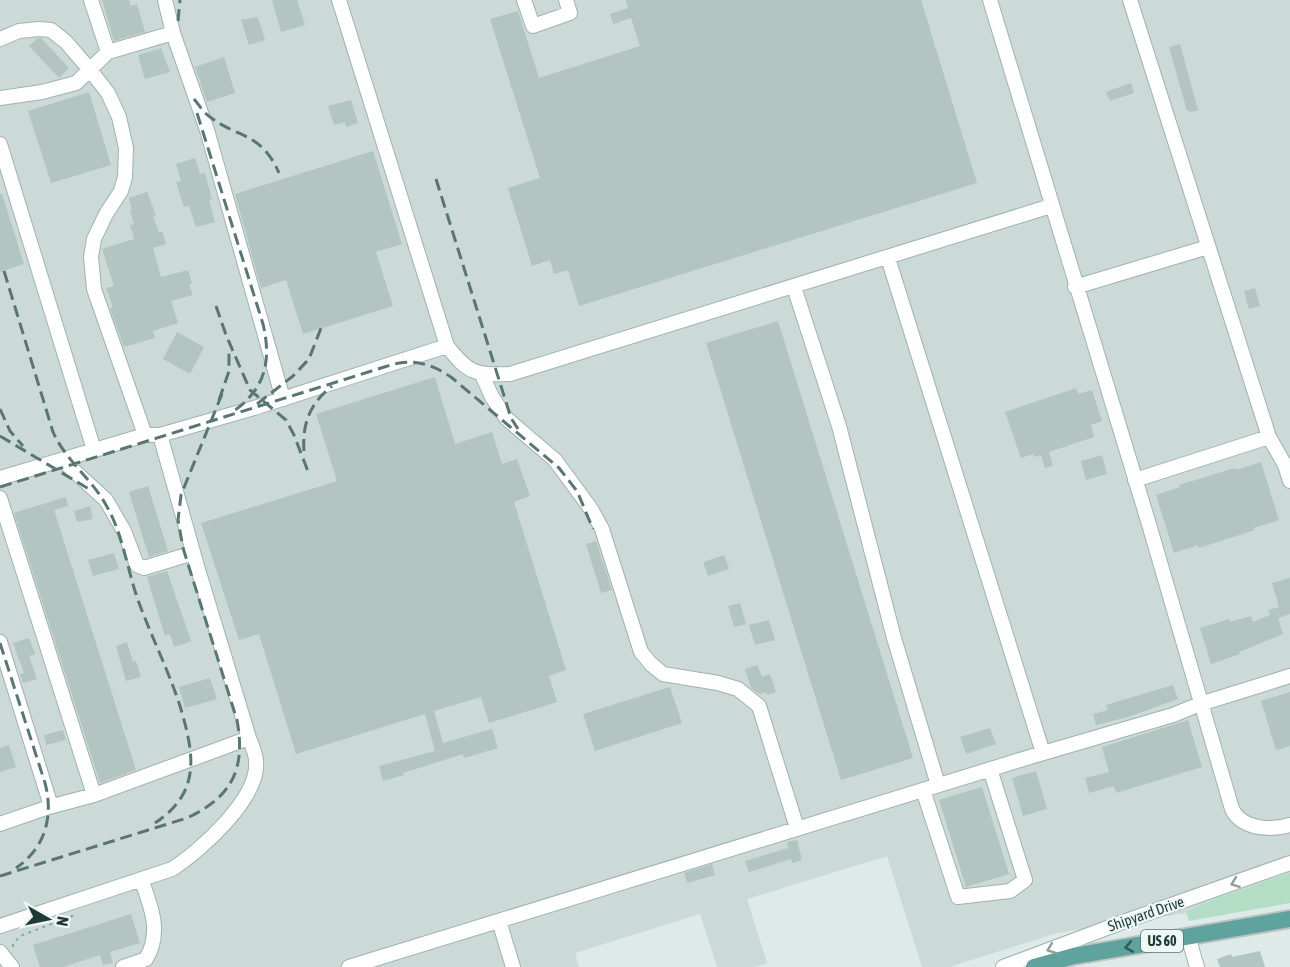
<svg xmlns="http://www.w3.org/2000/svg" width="1290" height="967" font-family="'Asap Condensed',sans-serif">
	<rect width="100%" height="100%" fill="#ddeae7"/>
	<!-- built -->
	<path fill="#cbdad6" d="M0,0H1290V897L1057,933L949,967H922L887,856L747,899L767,963L754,967H717L700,914L575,953L579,967H0Z"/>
	<!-- green -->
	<path fill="#b4ddc6" d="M1290,873V903L1189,921L1186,912L1215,899Z"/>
	<!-- building -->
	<path fill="#b2c5c0" d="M102,0H129L131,6L137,4L145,32L114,41Z
		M272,0H297L305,25L281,32Z
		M626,0H921L977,183L579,306L568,270L554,274L550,260L532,266L508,188L540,178L490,19L518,11L539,78L640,46L631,18L613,24L610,14L628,8Z
		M258,17L265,40L249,45L241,20Z
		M38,38H41L69,68L59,78L29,46Z
		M1180,44L1198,110L1189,112V110L1187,111L1169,47Z
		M161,48L170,72L145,79L138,55Z
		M224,57L235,93L207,102L195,67Z
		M1131,83L1134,93L1110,101L1106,92Z
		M89,92L111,165L51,183L28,111Z
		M351,100L358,123L346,127L345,122L334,125L328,106Z
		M373,151L402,244L376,252L393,306L303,334L286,280L261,288L235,194Z
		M195,158L200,174L205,173L212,199L209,200L215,222L196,227L189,206L184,207L176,182L181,181L176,164Z
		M147,192L156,215L153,216L159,233L162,231L166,244L153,248L161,277L188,270L192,283L189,284L193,295L171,301L178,323L153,331L155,338L124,347L110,308H113L106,288L114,286L102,249L134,239L130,225L134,224L130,211L132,210L129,198Z
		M0,194H2L24,264L0,272Z
		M1255,288L1260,306L1249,309L1244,291Z
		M778,321L913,758L841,780L706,343Z
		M177,332L204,347L190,374L163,359Z
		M435,377L455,444L492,432L502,464L517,459L530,496L514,502L566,670L549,676L557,702L489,723L481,697L434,711L443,743L492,729L498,748L464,758L463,754L403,773L404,775L383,781L379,766L435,751L425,714L296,754L259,634L239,640L201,523L337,481L316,414Z
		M1076,388L1078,394L1092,390L1102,421L1091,425L1094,437L1049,452L1053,466L1045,468L1041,455L1034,457L1033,454L1021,458L1005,412Z
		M1102,455L1107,474L1086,480L1081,461Z
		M1261,462L1279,520L1254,528L1255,530L1199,548L1198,545L1174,553L1156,495L1180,487L1179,485L1235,468L1236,470Z
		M148,486L168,551L149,557L129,492Z
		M66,497L68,506L54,510L136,770L100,783L14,513Z
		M90,506L93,519L77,522L74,511Z
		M596,541L612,590L601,593L586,544Z
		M114,553L119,569L93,576L88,560Z
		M724,555L729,569L708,576L703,562Z
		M167,571L191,641L174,647L170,634L165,636L147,577Z
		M1290,578V614L1278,618L1283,634L1239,652L1240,654L1211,664L1200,628L1229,619L1230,622L1251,616L1253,622L1270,615L1268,610L1279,607L1272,583Z
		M740,603L746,624L734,627L728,606Z
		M769,620L775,640L755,645L749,625Z
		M29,638L35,654L29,656L37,679L23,683L20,674L24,673L13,643Z
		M127,642L133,662L136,661L141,677L126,681L116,646Z
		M757,665L762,677L770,674L776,692L767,695L766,692L759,694L751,688L745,669Z
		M210,678L217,699L185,708L179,687Z
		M1173,685L1178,699L1128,717L1096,725L1093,714L1108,710L1106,705Z
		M670,687L682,723L595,751L583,714Z
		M1290,692V746L1276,750L1261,701Z
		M1188,720L1202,767L1116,793L1114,786L1089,793L1085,778L1109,772L1102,747Z
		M990,728L996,744L966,754L960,737Z
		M63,730L66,740L46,745L44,735Z
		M9,745L16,767L0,772V748Z
		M1036,771L1047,809L1023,816L1012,778Z
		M982,787L1009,874L966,887L939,800Z
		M797,840L802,860L792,863L791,859L749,872L745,861L788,848L787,842Z
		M712,864L715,875L687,883L684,873Z
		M131,914L140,943L110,952L113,963L103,965L100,955L63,967H40L33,945Z
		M1260,951L1265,967H1220L1217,959L1231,954L1232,957Z"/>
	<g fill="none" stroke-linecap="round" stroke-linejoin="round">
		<!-- minor casing -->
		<g stroke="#a0b2af" stroke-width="16">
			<path id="minor" d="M91,0L108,52
				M165,0L173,33L207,130L283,399
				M339,0L447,346C469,374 475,375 510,374L1051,206
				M524,0L533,26L570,13L566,0
				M990,0L1148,521L1232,809C1241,829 1271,831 1290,825
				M1130,0L1269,437L1285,465L1290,481
				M0,39L19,31L39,29L51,30L66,42L90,70L108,93L119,117L126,148L125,177L121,191L106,214L94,239L91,257L94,289L145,435
				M0,98L42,92L76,83L108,52L173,33
				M0,144L94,450
				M888,258L1043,753
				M794,287L839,426L894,638L938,785
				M1075,287L1208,247
				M482,375L492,397L507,419L555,460L591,509L602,529L641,652L651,664L663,674L718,683L738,689L759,706L797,828
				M62,460L106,500L124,531L137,565L144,568L193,553
				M0,478L145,435H160L254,408L447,346
				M1135,480L1269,437
				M0,498L94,795
				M0,642L51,806
				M923,790L958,897L1010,891L1025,880L990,769
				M0,824L49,807L94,795L249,738L197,566L160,435
				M499,921L513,967
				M0,926L172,869C200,851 260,798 256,761C256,754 252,745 249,738
				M1188,936L1197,967
				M0,952L12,967
				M123,967L146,959C162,933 151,906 141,879
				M349,967L1033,756L1173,715L1200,704L1290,676
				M1003,967L1123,922L1290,863"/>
		</g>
		<!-- major casing -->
		<g stroke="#bcc4c3" stroke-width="20">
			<path id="major" d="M1034,967L1074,956L1290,919"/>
		</g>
		<!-- path -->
		<path stroke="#7bb0a8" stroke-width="2" stroke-dasharray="3 4.5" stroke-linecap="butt" d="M13,947V944L20,936L75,915"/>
		<!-- minor -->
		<use href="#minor" stroke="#fff" stroke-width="14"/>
		<!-- major -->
		<use href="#major" stroke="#5ea39d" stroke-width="16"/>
		<!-- rail -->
		<path stroke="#587673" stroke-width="3" stroke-dasharray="12 6" stroke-linecap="butt" d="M178,21L180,0
			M194,99C199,105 203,112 210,117C239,139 261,132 279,173
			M197,113L263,324C272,362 265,390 231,413
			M436,179L511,418L518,429
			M4,271L53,432C66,461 91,478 106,505C123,534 127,569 138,600C151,636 168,669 180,706C194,753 202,792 155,823
			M216,306L226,335L250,390L286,420L294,435L309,474
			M219,400L229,371V348
			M257,404L293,376L309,359L321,328
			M0,409L10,431L23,446
			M0,436L89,489
			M304,451C302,424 310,403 332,386
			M0,487L394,364C416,359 433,365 451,377L559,468L577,491L593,529
			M0,643L45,783C54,817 45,848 16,868
			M0,876L187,818C232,797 246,769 237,720L183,548L178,520L181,495L222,394"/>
	</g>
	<!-- one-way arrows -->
	<defs><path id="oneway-chevron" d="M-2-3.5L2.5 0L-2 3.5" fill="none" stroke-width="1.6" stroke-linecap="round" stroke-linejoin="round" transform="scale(1.5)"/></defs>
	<g stroke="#8e9c9b">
		<use href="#oneway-chevron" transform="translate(1235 883) rotate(160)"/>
		<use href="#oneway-chevron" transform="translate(1051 949) rotate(159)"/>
	</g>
	<use stroke="#315a56" href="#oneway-chevron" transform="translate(1129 947) rotate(170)"/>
	<g text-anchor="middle" stroke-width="4.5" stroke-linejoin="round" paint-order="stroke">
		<!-- shield labels -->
		<rect fill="#edf7f4" stroke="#5c7370" stroke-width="1.5" x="1141" y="930" width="42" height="22" rx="4.5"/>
		<g font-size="14" font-weight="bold" fill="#1e3a37">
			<text x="1162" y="946">US 60</text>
		</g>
		<!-- street labels -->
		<g font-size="15" fill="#1e3a37" stroke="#edf7f4">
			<text transform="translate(1146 914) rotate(-19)" y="5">Shipyard Drive</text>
		</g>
	</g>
	<!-- north arrow -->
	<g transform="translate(48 919) rotate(99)" stroke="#edf7f4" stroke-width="4.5" paint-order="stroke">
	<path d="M0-4.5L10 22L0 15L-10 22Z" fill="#1e3a37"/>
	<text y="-9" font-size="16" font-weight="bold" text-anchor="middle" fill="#1e3a37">N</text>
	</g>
</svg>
